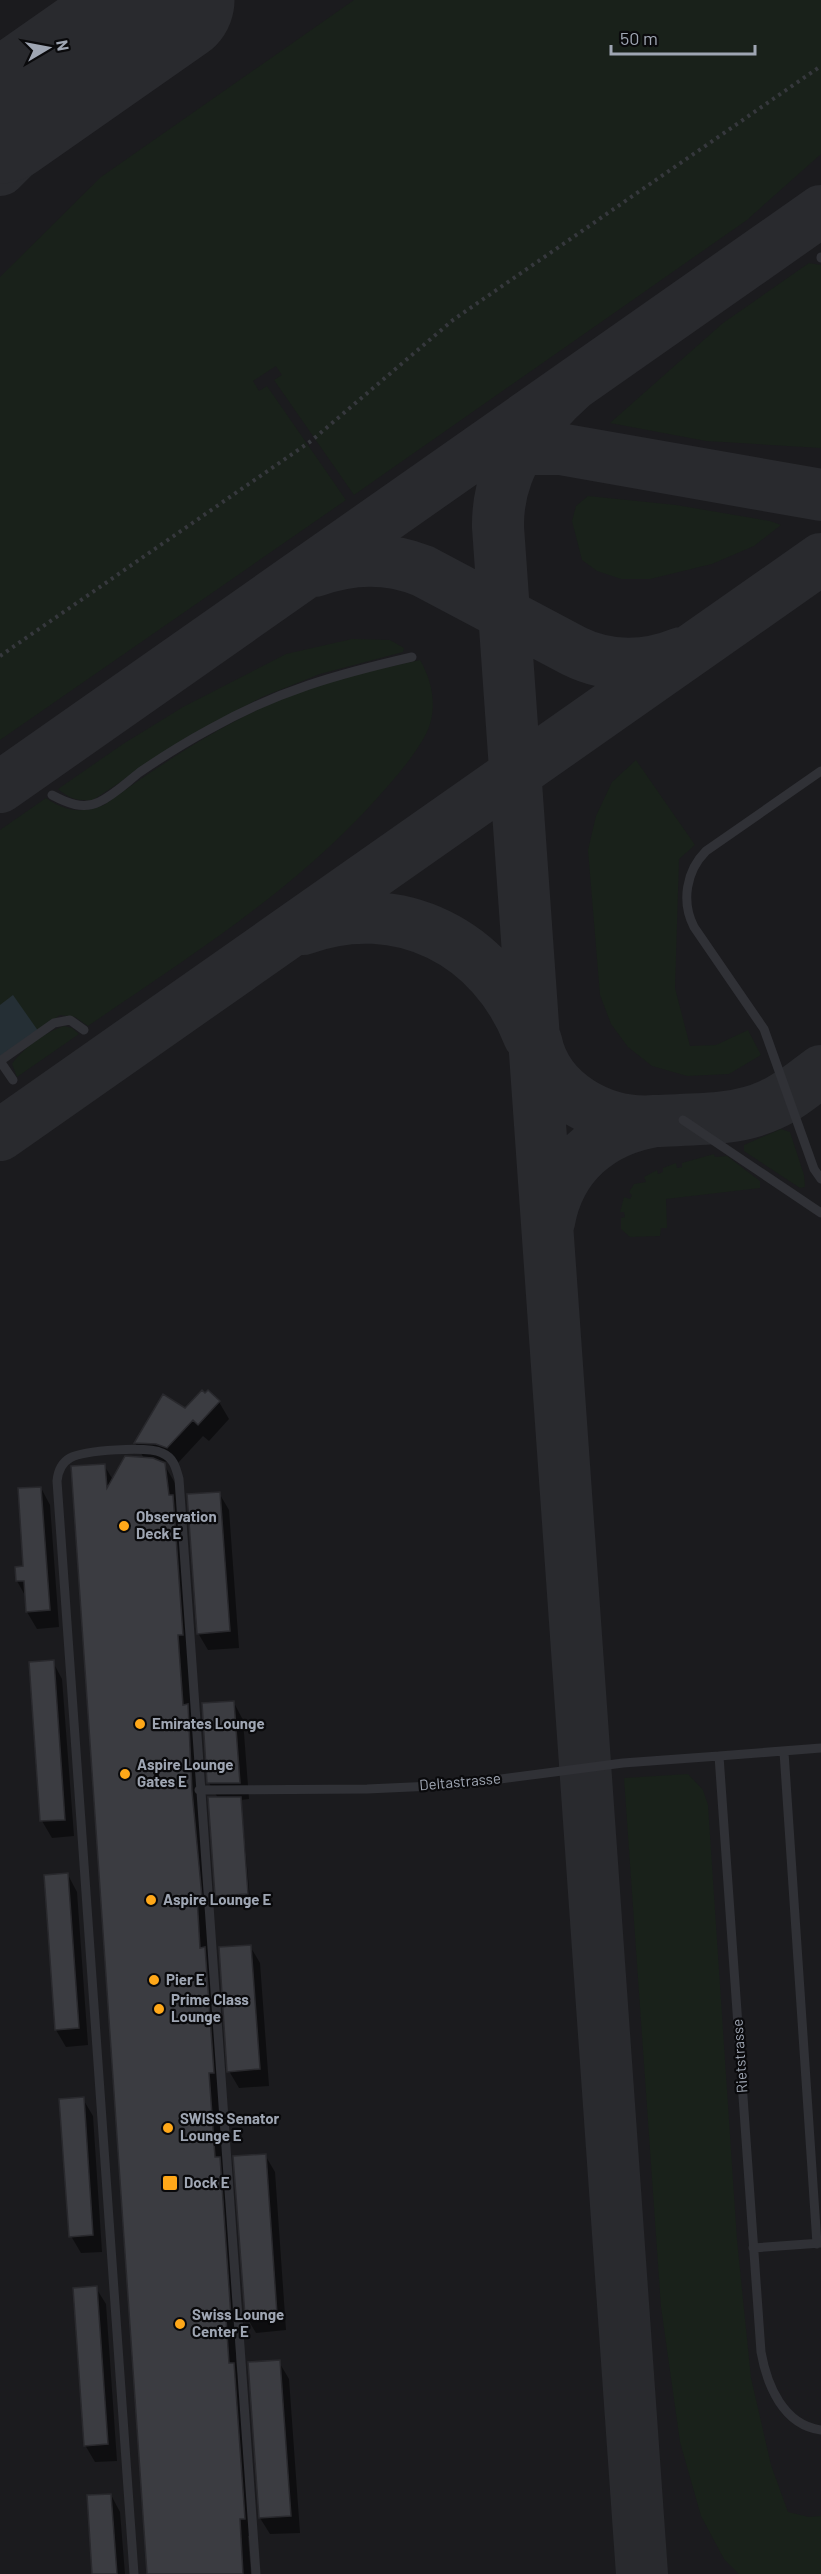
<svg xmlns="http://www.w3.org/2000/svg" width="821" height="2574" font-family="Barlow,sans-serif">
	<rect width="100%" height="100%" fill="#0f0f11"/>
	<!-- built -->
	<path fill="#1b1b1e" d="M0,0H821V2574H0Z"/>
	<!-- green -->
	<path fill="#19211a" d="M354,0H821V154L747,220L354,495L274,380L282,375L276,366L253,381L259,391L267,386L346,500L0,740V277L101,177Z
		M809,263L821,265V448L706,441L610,423L723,323Z
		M588,496L676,505L770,521L781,525L754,546L712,564L650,579H621L597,571L582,560L572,521L576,506Z
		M352,639L390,640L404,648L403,652L320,674L262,697L198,731L93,800C77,801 70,799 58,789L123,744L183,707L286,654Z
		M420,660C433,682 438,710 426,734C412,760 390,784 370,806C289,894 186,959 88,1026L75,1017L60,1015L10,1048L0,1049V830L46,798C64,811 82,814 104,805C165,761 230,718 301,691C339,676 381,669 420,660Z
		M636,760L695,845L679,859L675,988L690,1046L716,1045L748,1030L761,1055L729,1074L687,1076L652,1066L628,1047L611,1024L600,995L588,850L596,816L612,782Z
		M64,1026L72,1028L79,1034L17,1077L12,1064C23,1048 46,1032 64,1026Z
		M781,1129L790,1132L804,1175L805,1187L800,1188L744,1151V1145Z
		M714,1154L715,1157L727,1156L760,1181V1188L666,1199L667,1228H661L660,1236L630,1237L621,1229V1218L625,1217L624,1212H620L624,1197L630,1199L632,1195L629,1192L634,1184L646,1182L644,1177L657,1170L658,1174L663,1172V1168L676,1163L677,1168L682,1167V1163Z
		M688,1774L703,1790L708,1805L737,2240L751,2378L771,2465L788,2512L809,2517L821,2516V2574H739L724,2559L701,2516L680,2442L661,2307L624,1778Z"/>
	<!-- water -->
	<path fill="#252f35" d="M13,995L41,1035L0,1063V1005Z"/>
	<!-- shadow -->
	<path fill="#0007" d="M208,1392L219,1402L229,1419L209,1441L203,1436L177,1464L159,1460L165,1466L175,1483L240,2334H235L237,2371L243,2382L254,2536H248L251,2574H149L104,1465L113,1480L145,1460L135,1443L186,1410Z
		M41,1488L50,1505L59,1627L37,1629L27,1612L26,1597L17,1581L24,1568Z
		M219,1493L229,1510L239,1648L208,1650L198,1633Z
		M53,1662L62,1679L74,1836L52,1838L42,1821Z
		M234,1703L243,1720L249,1799L241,1800L250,1899L220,1901L217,1896L218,1798L209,1783Z
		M68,1875L77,1892L88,2045L66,2047L56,2030Z
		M250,1946L260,1963L269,2086L239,2088L229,2071Z
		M83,2099L93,2116L102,2252L81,2253L71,2236Z
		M265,2155L275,2172L286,2330L256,2333L246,2316Z
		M96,2288L106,2304L117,2461L95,2462L85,2445Z
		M279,2362L289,2379L300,2533L270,2534L260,2518Z
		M111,2495L120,2512L125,2574H94Z"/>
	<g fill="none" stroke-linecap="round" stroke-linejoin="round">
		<!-- taxiway -->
		<path stroke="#292a2e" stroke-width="52" d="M0,170L99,71L182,0
			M572,386C530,423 497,469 498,527L642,2574
			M491,454L520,449H560L821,495
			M315,571C350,558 388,557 423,571L574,651C608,668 647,667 681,653
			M0,787L821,211
			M303,929C399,894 493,943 529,1036
			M536,1041C547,1095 604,1125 655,1121C600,1130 559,1165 549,1222
			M655,1121C693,1119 736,1121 770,1105C789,1097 805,1083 821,1071
			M0,1135L821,559"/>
		<!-- runway -->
		<path stroke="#292a2e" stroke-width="129" d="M0,119L170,0"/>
	</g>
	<!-- building -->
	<path fill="#3b3c41" stroke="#29292d" stroke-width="1.5" d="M202,1390L205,1393L208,1390L220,1401L198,1425L193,1420L167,1448L156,1444L134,1443L163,1394L185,1408Z
		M125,1456L153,1458L165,1463L169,1495H173L183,1635H178L183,1705L188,1704L192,1791L202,1897H197L200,1948L205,1947L214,2073H209L215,2157H220L231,2317L226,2318L229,2363H234L245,2519H240L243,2574H147L71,1466L105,1464L107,1488Z
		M41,1487L50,1610L26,1612L24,1581H16L15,1567L23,1566L18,1488Z
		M220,1492L230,1631L197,1634L187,1494Z
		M54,1660L65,1820L40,1821L29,1662Z
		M234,1701L240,1783H207L202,1703Z
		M208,1797H241L248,1894L215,1896Z
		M68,1873L79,2028L55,2030L44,1875Z
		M251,1945L260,2069L227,2072L219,1947Z
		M84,2097L93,2235L69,2237L59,2099Z
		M266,2154L277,2314L245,2316L233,2156Z
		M97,2286L108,2444L84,2446L73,2288Z
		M280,2360L291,2516L259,2518L248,2362Z
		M111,2494L117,2574H92L87,2495Z"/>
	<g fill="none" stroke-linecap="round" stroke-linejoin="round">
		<!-- path -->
		<path stroke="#36383d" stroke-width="4" stroke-dasharray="3 4.5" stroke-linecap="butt" d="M0,656L311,441L453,320L821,66"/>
		<!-- service -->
		<path stroke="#303136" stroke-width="9" d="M821,257V258
			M821,771L706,851C686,871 681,902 694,927L764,1029L814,1169L821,1179
			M52,795C67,803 83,810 99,802C114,795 127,782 140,772C162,757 186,742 210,729C277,691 338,674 412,657
			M0,1061L54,1023L70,1020L84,1030
			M0,1061L13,1080
			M683,1120L821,1213
			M821,1748L719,1756L761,2352C767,2385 783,2425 821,2430
			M784,1752L817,2244
			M199,1790L367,1789L455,1785L623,1763L719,1756
			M753,2248L821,2243
			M134,2574L57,1481C58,1471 61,1463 70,1458C84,1450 148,1446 162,1453C174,1458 176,1468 179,1479L256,2574"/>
	</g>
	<!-- markers -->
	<g fill="#ffa819" stroke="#0a0a0c" stroke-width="2">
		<circle cx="124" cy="1526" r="6"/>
		<circle cx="140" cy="1724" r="6"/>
		<circle cx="125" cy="1774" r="6"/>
		<circle cx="151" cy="1900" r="6"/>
		<circle cx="154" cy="1980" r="6"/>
		<circle cx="159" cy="2009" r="6"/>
		<circle cx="168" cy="2128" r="6"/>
		<rect x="162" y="2175" width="16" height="16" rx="3"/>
		<circle cx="180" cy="2324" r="6"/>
	</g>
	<g text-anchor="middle" stroke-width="4.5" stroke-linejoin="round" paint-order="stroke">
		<!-- poi labels -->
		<g font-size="15" font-weight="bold" fill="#9fa6b3" stroke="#0a0a0c" text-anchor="start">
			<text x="136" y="1522">Observation<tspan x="136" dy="17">Deck E</tspan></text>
			<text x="152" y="1729">Emirates Lounge</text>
			<text x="137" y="1770">Aspire Lounge<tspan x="137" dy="17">Gates E</tspan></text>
			<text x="163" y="1905">Aspire Lounge E</text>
			<text x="166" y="1985">Pier E</text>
			<text x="171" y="2005">Prime Class<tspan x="171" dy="17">Lounge</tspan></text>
			<text x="180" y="2124">SWISS Senator<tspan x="180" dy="17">Lounge E</tspan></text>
			<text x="184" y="2188">Dock E</text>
			<text x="192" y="2320">Swiss Lounge<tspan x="192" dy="17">Center E</tspan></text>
		</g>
		<!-- street labels -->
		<g font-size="15" fill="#9fa6b3" stroke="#0a0a0c">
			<text transform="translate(460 1782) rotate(-5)" y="5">Deltastrasse</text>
			<text transform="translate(740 2056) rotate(-94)" y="5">Rietstrasse</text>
		</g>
	</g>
	<!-- north arrow -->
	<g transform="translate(48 48) rotate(80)" stroke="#0a0a0c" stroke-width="4.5" paint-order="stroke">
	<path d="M0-4.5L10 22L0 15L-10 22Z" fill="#9fa6b3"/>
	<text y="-9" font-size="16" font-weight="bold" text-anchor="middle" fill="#9fa6b3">N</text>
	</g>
	<!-- scale -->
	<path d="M611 45v9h144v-9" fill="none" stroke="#9fa6b3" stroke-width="3"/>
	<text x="620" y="45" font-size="18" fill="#9fa6b3" stroke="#0a0a0c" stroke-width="4.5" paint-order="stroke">50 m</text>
</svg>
